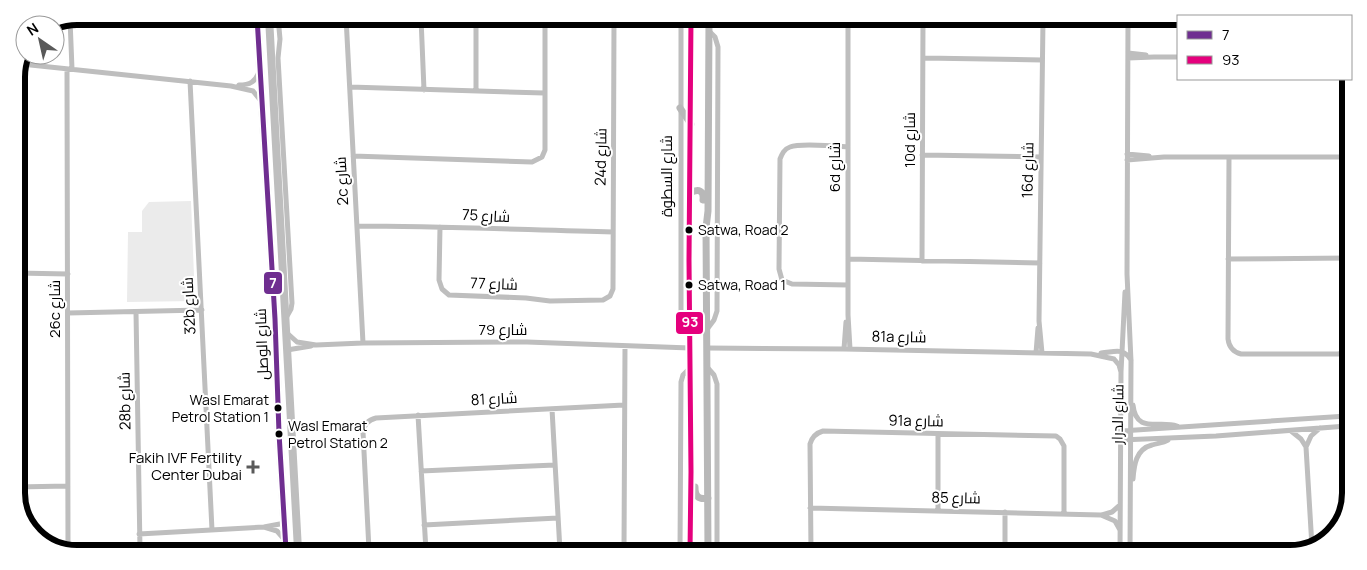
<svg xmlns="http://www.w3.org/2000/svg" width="1367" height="570" font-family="Manrope,Cairo,sans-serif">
	<rect width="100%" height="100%" fill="#fff"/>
	<!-- green -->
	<path fill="#ebebeb" d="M191,201L195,301L127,302L128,232H142V211L149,202Z"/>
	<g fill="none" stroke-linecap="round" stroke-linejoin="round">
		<!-- street -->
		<path stroke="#bebebe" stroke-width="5" d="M278,17L280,39L278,58L292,303L291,309L286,318
			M346,17L363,343
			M421,18L424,90
			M681,18V312L683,321L690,330
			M70,19L72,69
			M848,19V315L850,349
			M1128,20L1127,274L1131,361L1130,553
			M1128,53L1146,55
			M923,58L1042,60
			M1128,58L1154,57H1178
			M21,64L231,86L253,91L261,101
			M67,69L68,549
			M190,81L212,530
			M239,85C250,85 255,82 259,72
			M350,87L544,93
			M476,91V18
			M1127,154L1149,156
			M922,155L1041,157
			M353,156L532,162L542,157L545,150V18
			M1229,157L1228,339C1229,347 1233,352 1241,354H1338L1343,353L1348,348
			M1127,160L1164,157H1350
			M357,226C443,226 528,230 613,232
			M440,227L439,280L442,289L449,295L526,298L550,301L603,300L610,296L613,289L614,18
			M848,259L1040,263
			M1228,259L1349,258
			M922,261L923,19
			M16,273L68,274
			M848,285L792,284L782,280L779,269L780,159C782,154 784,149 790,147C800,143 835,146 848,147
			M136,312L140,550
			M68,313L202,310
			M708,328L714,320L717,311L718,47L715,37L709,31
			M287,333L297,342L316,345L363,343L527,342L690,348
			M707,348L844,349L1091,354L1114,359L1119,365L1121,372
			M844,349L846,322
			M287,350L311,346
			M1036,353L1038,328
			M1042,353L1039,321L1043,20
			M1101,353C1115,352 1123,347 1131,360
			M707,367L714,375L717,384V552
			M1133,405C1136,434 1159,420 1177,426
			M552,409L560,551
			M418,415L426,551
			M1121,431L1347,416
			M1291,431L1301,439L1306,447
			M1121,440L1216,436L1347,426
			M421,471L555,465
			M1133,479C1134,465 1136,449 1152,445C1158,443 1163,443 1168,440
			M16,487L68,486
			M810,508L1101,515L1115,521L1120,530
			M938,510V434
			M1005,512V553
			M1102,515L1112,512L1120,505
			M424,525L558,518
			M264,527L277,531L284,539
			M139,534L264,527L285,523
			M1312,547L1306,447L1311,436L1320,428
			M369,550L363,432C364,424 368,420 376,418L624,405
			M624,551L625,346
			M680,552L681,382L683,375L690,368
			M811,552L810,444C812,437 816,433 823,431L1056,436L1060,439L1064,446V513
			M1120,553L1121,372L1125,292"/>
		<!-- secondary -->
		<path stroke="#b8b8b8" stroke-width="7" d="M680,108L691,124
			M690,193C699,188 704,191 703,200
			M695,487C695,496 698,500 708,498
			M690,552L691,472L689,260L691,18
			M708,552L706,228L708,211L709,19"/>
		<!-- primary -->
		<path stroke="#bebebe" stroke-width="8" d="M257,17L275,319L279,433L286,550
			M269,17L298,550"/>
		<!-- bus-1 casing -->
		<g stroke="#fff" stroke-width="9">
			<path id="bus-1" d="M257,17L275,319L279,433L286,550"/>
		</g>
		<!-- bus-2 casing -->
		<g stroke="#fff" stroke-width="9">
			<path id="bus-2" d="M690,552L691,472L689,260L691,18"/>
		</g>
		<!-- bus-1 -->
		<use href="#bus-1" stroke="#6f2e90" stroke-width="5"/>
		<!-- bus-2 -->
		<use href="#bus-2" stroke="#e5007d" stroke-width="5"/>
	</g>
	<!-- markers -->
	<g fill="#000" stroke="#fff" stroke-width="2">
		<circle cx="689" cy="230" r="4.5"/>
		<circle cx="689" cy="285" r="4.5"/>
		<circle cx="278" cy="408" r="4.5"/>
		<circle cx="279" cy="434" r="4.5"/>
	</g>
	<path fill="#595959" stroke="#fff" stroke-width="2" d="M250.5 459.5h5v5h5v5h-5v5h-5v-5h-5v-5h5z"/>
	<g text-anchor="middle" stroke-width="4" stroke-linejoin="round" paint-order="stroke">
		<!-- bus labels -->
		<g font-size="14" fill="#000" stroke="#fff" text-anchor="start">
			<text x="698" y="235">Satwa, Road 2</text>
			<text x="698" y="290">Satwa, Road 1</text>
			<text x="269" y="405" text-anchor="end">Wasl Emarat<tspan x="269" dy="17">Petrol Station 1</tspan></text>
			<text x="288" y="431">Wasl Emarat<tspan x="288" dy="17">Petrol Station 2</tspan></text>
		</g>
		<!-- street labels -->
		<g font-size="15" fill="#000" stroke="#fff">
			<text transform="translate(910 140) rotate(-90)" y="5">10d شارع</text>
			<text transform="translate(601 157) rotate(-89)" y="5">24d شارع</text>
			<text transform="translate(835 167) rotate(-90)" y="5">6d شارع</text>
			<text transform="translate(1028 170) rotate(-89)" y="5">16d شارع</text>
			<text transform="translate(667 176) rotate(-90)" y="5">شارع السطوة</text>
			<text transform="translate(342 181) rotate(-93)" y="5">2c شارع</text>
			<text transform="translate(486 216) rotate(3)" y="5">شارع 75</text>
			<text transform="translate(494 284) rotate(2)" y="5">شارع 77</text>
			<text transform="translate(189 306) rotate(-93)" y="5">32b شارع</text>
			<text transform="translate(55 309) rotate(-90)" y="5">26c شارع</text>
			<text x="503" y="335">شارع 79</text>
			<text transform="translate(899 337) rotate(1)" y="5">81a شارع</text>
			<text transform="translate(262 344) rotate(-92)" y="5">شارع الوصل</text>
			<text transform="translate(494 399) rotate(-3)" y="5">شارع 81</text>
			<text transform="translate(125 401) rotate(-91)" y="5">28b شارع</text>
			<text transform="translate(1118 414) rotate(-89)" y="5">شارع الدرار</text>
			<text transform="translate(916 421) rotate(1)" y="5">91a شارع</text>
			<text transform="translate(956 498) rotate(1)" y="5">شارع 85</text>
		</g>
		<!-- poi labels -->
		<g font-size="15" fill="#000" stroke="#fff" text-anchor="end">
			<text x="242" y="463">Fakih IVF Fertility<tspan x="242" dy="17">Center Dubai</tspan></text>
		</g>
	</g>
	<!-- crop -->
	<path d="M0 0H1367V570H0ZM77 25H1290A52 52 0 0 1 1342 77V493A52 52 0 0 1 1290 545H77A52 52 0 0 1 25 493V77A52 52 0 0 1 77 25Z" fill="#fff" fill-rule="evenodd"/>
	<path fill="none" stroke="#000" stroke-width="6" d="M77 25H1290A52 52 0 0 1 1342 77V493A52 52 0 0 1 1290 545H77A52 52 0 0 1 25 493V77A52 52 0 0 1 77 25Z"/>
	<g stroke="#fff" stroke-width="2">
		<rect x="263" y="271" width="20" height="24" rx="5" fill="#6f2e90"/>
		<rect x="675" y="311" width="29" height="24" rx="5" fill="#e5007d"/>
	</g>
	<g font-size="14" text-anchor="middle" font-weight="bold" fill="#fff">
		<text x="273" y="288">7</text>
		<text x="690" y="327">93</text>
	</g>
	<!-- legend -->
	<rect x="1177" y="15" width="175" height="65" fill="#ffffff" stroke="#999999"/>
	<rect x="1187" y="31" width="25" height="8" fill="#6f2e90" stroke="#999999"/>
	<text x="1222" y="40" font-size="15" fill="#000000">7</text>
	<rect x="1187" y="56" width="25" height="8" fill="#e5007d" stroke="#999999"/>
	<text x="1222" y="65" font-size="15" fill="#000000">93</text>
	<!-- north arrow -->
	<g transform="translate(40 40) rotate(326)"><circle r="24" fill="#ffffff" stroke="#999999"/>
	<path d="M0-4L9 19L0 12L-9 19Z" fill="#595959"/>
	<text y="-8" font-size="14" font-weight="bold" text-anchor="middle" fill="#000000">N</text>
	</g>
</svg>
